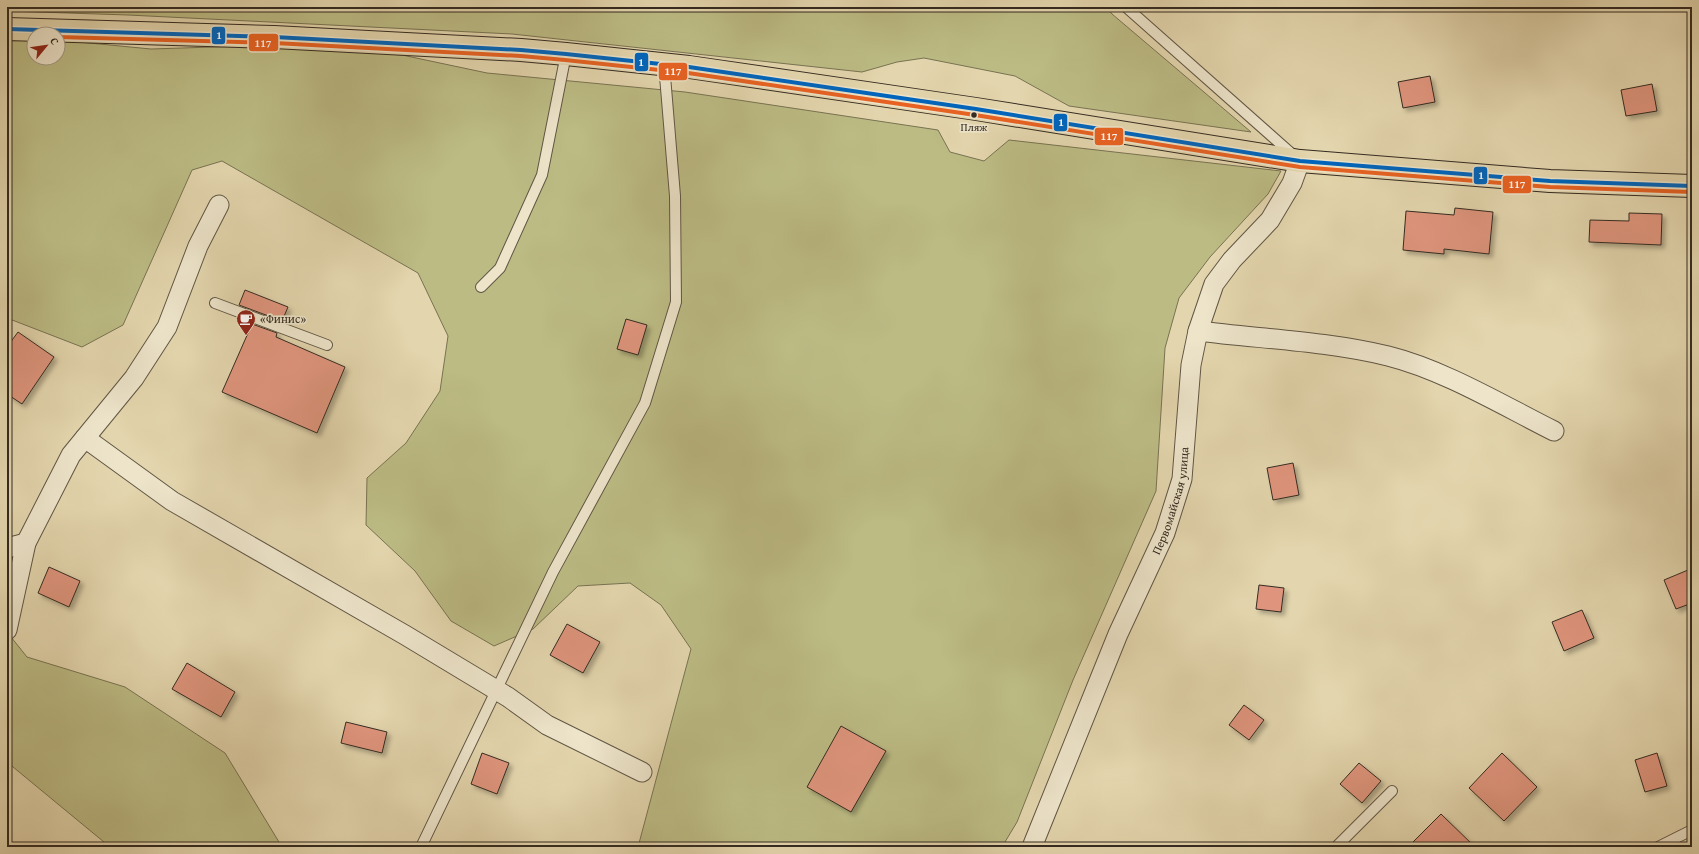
<svg xmlns="http://www.w3.org/2000/svg" width="1699" height="854" font-family="'Gentium Book Plus',serif">
	<defs>
		<filter id="shadow"><feDropShadow dx="3.5" dy="3.5" stdDeviation="2" flood-color="#0004"/></filter>
	</defs>
	<rect width="100%" height="100%" fill="#e3d5ad"/>
	<filter id="stains"><feTurbulence type="fractalNoise" baseFrequency=".005" numOctaves="4"/><feColorMatrix values="0 0 0 0 .2 0 0 0 0 .09 0 0 0 0 .02 0 0 0 .5 -.17"/></filter>
	<radialGradient id="worn" r=".72"><stop offset=".6" stop-color="#630" stop-opacity="0"/><stop offset="1" stop-color="#630" stop-opacity=".3"/></radialGradient>
	<!-- green -->
	<path fill="#bcbb84" stroke="#787352" d="M7,7H1107L1112,14L1251,132L1069,106L1015,76L924,58L897,62L862,72L512,34L128,15L7,11Z
		M34,40V58H58V40L151,49L275,45L402,55L487,73L685,92L938,130L950,152L984,161L1009,140L1281,171L1268,194L1210,257L1179,298L1165,348L1156,491L1073,680L1017,822L1002,847H638L691,649L661,605L630,583L578,586L533,629L494,646L451,621L415,571L366,525L367,478L406,443L440,391L448,336L418,273L222,161L192,170L123,325L82,347L7,318V41Z
		M7,632L27,657L125,687L225,753L282,847H110L7,762Z"/>
	<!-- building -->
	<path fill="#df957d" stroke="#342b21" filter="url(#shadow)" d="M1430,76L1435,102L1403,108L1398,82Z
		M1652,84L1657,111L1626,116L1621,90Z
		M1455,208L1493,212L1489,254L1444,249V254L1403,250L1406,211L1454,215Z
		M1629,213L1662,214L1661,245L1589,242L1590,220L1629,221Z
		M245,290L288,307L282,321L239,305Z
		M626,319L647,325L638,355L617,349Z
		M252,324L277,333L276,337L345,367L317,433L222,392Z
		M18,332L54,357L22,404L7,394V347Z
		M1293,463L1299,495L1273,500L1267,468Z
		M49,567L80,581L69,607L38,593Z
		M1688,570L1692,581V603L1676,609L1664,580Z
		M1259,585L1284,588L1281,612L1256,609Z
		M1582,610L1594,638L1564,651L1552,622Z
		M567,624L600,642L583,673L550,655Z
		M187,663L235,692L221,717L172,689Z
		M1244,705L1264,720L1249,740L1229,725Z
		M346,722L387,732L382,753L341,743Z
		M841,726L886,751L851,812L807,787Z
		M482,753L509,763L497,794L471,784Z
		M1502,753L1537,787L1504,821L1469,788Z
		M1657,753L1667,786L1645,792L1635,760Z
		M1359,763L1381,781L1362,803L1340,784Z
		M1441,814L1475,847H1408Z"/>
	<g fill="none" stroke-linecap="round" stroke-linejoin="round">
		<!-- service casing -->
		<g stroke="#605644" stroke-width="12">
			<path id="service" d="M1126,7L1293,155
				M481,287L500,268L542,175L566,54
				M215,303L327,345
				M421,847L553,572L645,403L676,302L675,196L664,64
				M1336,847L1392,791
				M1658,847L1692,830"/>
		</g>
		<!-- minor casing -->
		<g stroke="#605644" stroke-width="21">
			<g id="minor">
				<path d="M1198,331C1261,339 1326,341 1388,356C1444,370 1502,405 1554,431"/>
				<path d="M85,438L172,501L405,635L508,697L547,725L642,772"/>
				<path d="M7,548L26,543"/>
				<path d="M7,630L26,543L71,455L134,378L167,327L198,246L219,205"/>
				<path id="s1" d="M1032,847L1118,634L1165,533L1182,479L1191,365L1198,331L1214,284L1232,260L1270,220L1292,183L1300,161"/>
			</g>
		</g>
		<!-- primary casing -->
		<g stroke="#342b21" stroke-width="24">
			<path id="primary" d="M7,29L274,37L521,50L566,54L689,67L976,109L1300,161L1550,181L1692,186"/>
		</g>
		<!-- service -->
		<use href="#service" stroke="#ede4ca" stroke-width="10"/>
		<!-- minor -->
		<use href="#minor" stroke="#ede4ca" stroke-width="19"/>
		<!-- primary -->
		<use href="#primary" stroke="#e3d5ad" stroke-width="22"/>
		<!-- bus-1 casing -->
		<g stroke="#ede4ca" stroke-width="7">
			<path id="bus-1" d="M7,29L274,37L521,50L566,54L689,67L976,109L1300,161L1550,181L1692,186"/>
		</g>
		<!-- bus-2 casing -->
		<g stroke="#ede4ca" stroke-width="7">
			<path id="bus-2" d="M58,37L274,43L521,56L565,60L688,73L975,115L1300,167L1550,187L1692,192"/>
		</g>
		<!-- bus-1 -->
		<use href="#bus-1" stroke="#0065bd" stroke-width="4"/>
		<!-- bus-2 -->
		<use href="#bus-2" stroke="#e86222" stroke-width="4"/>
	</g>
	<!-- icons -->
	<defs>
		<g id="cafe-pin" transform="scale(1)"><path d="M0 17L-7.5 6A9.5 9.5 0 1 1 7.5 6Z" fill="#8f2418" stroke="#ede4ca"/><path d="M-5.5-4.5H6V0H3Q3 3.5 0 3.5H-2.5Q-5.5 3.5-5.5 0ZM3-3.2v2h1.7v-2ZM-6 4.5H4V6H-6Z" fill="#fff"/></g>
	</defs>
	<g fill-rule="evenodd">
		<use href="#cafe-pin" x="246" y="319"/>
	</g>
	<!-- markers -->
	<circle fill="#342b21" stroke="#ede4ca" stroke-width="1.5" cx="974" cy="115" r="3.5"/>
	<g text-anchor="middle" stroke-width="3" stroke-linejoin="round" paint-order="stroke">
		<!-- bus labels -->
		<g font-size="11" fill="#342b21" stroke="#ede4ca">
			<text x="974" y="131">Пляж</text>
		</g>
		<!-- poi labels -->
		<g font-size="12" fill="#342b21" stroke="#ede4ca" text-anchor="start">
			<text x="260" y="323">«Финис»</text>
		</g>
		<!-- street labels -->
		<g font-size="12" fill="#342b21" stroke="#ede4ca">
			<text dy="4" stroke="none"><textPath href="#s1" startOffset="374">Первомайская улица</textPath></text>
		</g>
	</g>
	<g stroke="#ede4ca" stroke-width="1.5">
		<rect x="211" y="26" width="15" height="19" rx="4" fill="#0065bd"/>
		<rect x="248" y="33" width="31" height="19" rx="4" fill="#e86222"/>
		<rect x="634" y="52" width="15" height="20" rx="4" fill="#0065bd"/>
		<rect x="658" y="62" width="30" height="19" rx="4" fill="#e86222"/>
		<rect x="1053" y="113" width="15" height="19" rx="4" fill="#0065bd"/>
		<rect x="1094" y="127" width="30" height="19" rx="4" fill="#e86222"/>
		<rect x="1473" y="166" width="15" height="19" rx="4" fill="#0065bd"/>
		<rect x="1502" y="175" width="30" height="19" rx="4" fill="#e86222"/>
	</g>
	<g font-size="11" text-anchor="middle" font-weight="bold" fill="#fff">
		<text x="219" y="39">1</text>
		<text x="263" y="47">117</text>
		<text x="641" y="66">1</text>
		<text x="673" y="75">117</text>
		<text x="1061" y="126">1</text>
		<text x="1109" y="140">117</text>
		<text x="1481" y="179">1</text>
		<text x="1517" y="188">117</text>
	</g>
	<!-- margin -->
	<rect width="1699" height="854" fill="none" stroke="#e3d5ad" stroke-width="24"/>
	<rect x="8" y="8" width="1683" height="838" fill="none" stroke="#342b21" stroke-width="2"/>
	<rect x="12" y="12" width="1675" height="830" fill="none" stroke="#342b21"/>
	<!-- north arrow -->
	<g transform="translate(46 46) rotate(61)"><circle r="19" fill="#ede4ca" stroke="#a39a86"/>
	<path d="M0-3L7 15L0 10L-7 15Z" fill="#8f2418"/>
	<text y="-6" font-size="11" font-weight="bold" text-anchor="middle" fill="#342b21">С</text>
	</g>
	<rect width="100%" height="100%" filter="url(#stains)"/>
	<rect width="100%" height="100%" fill="url(#worn)"/>
</svg>
